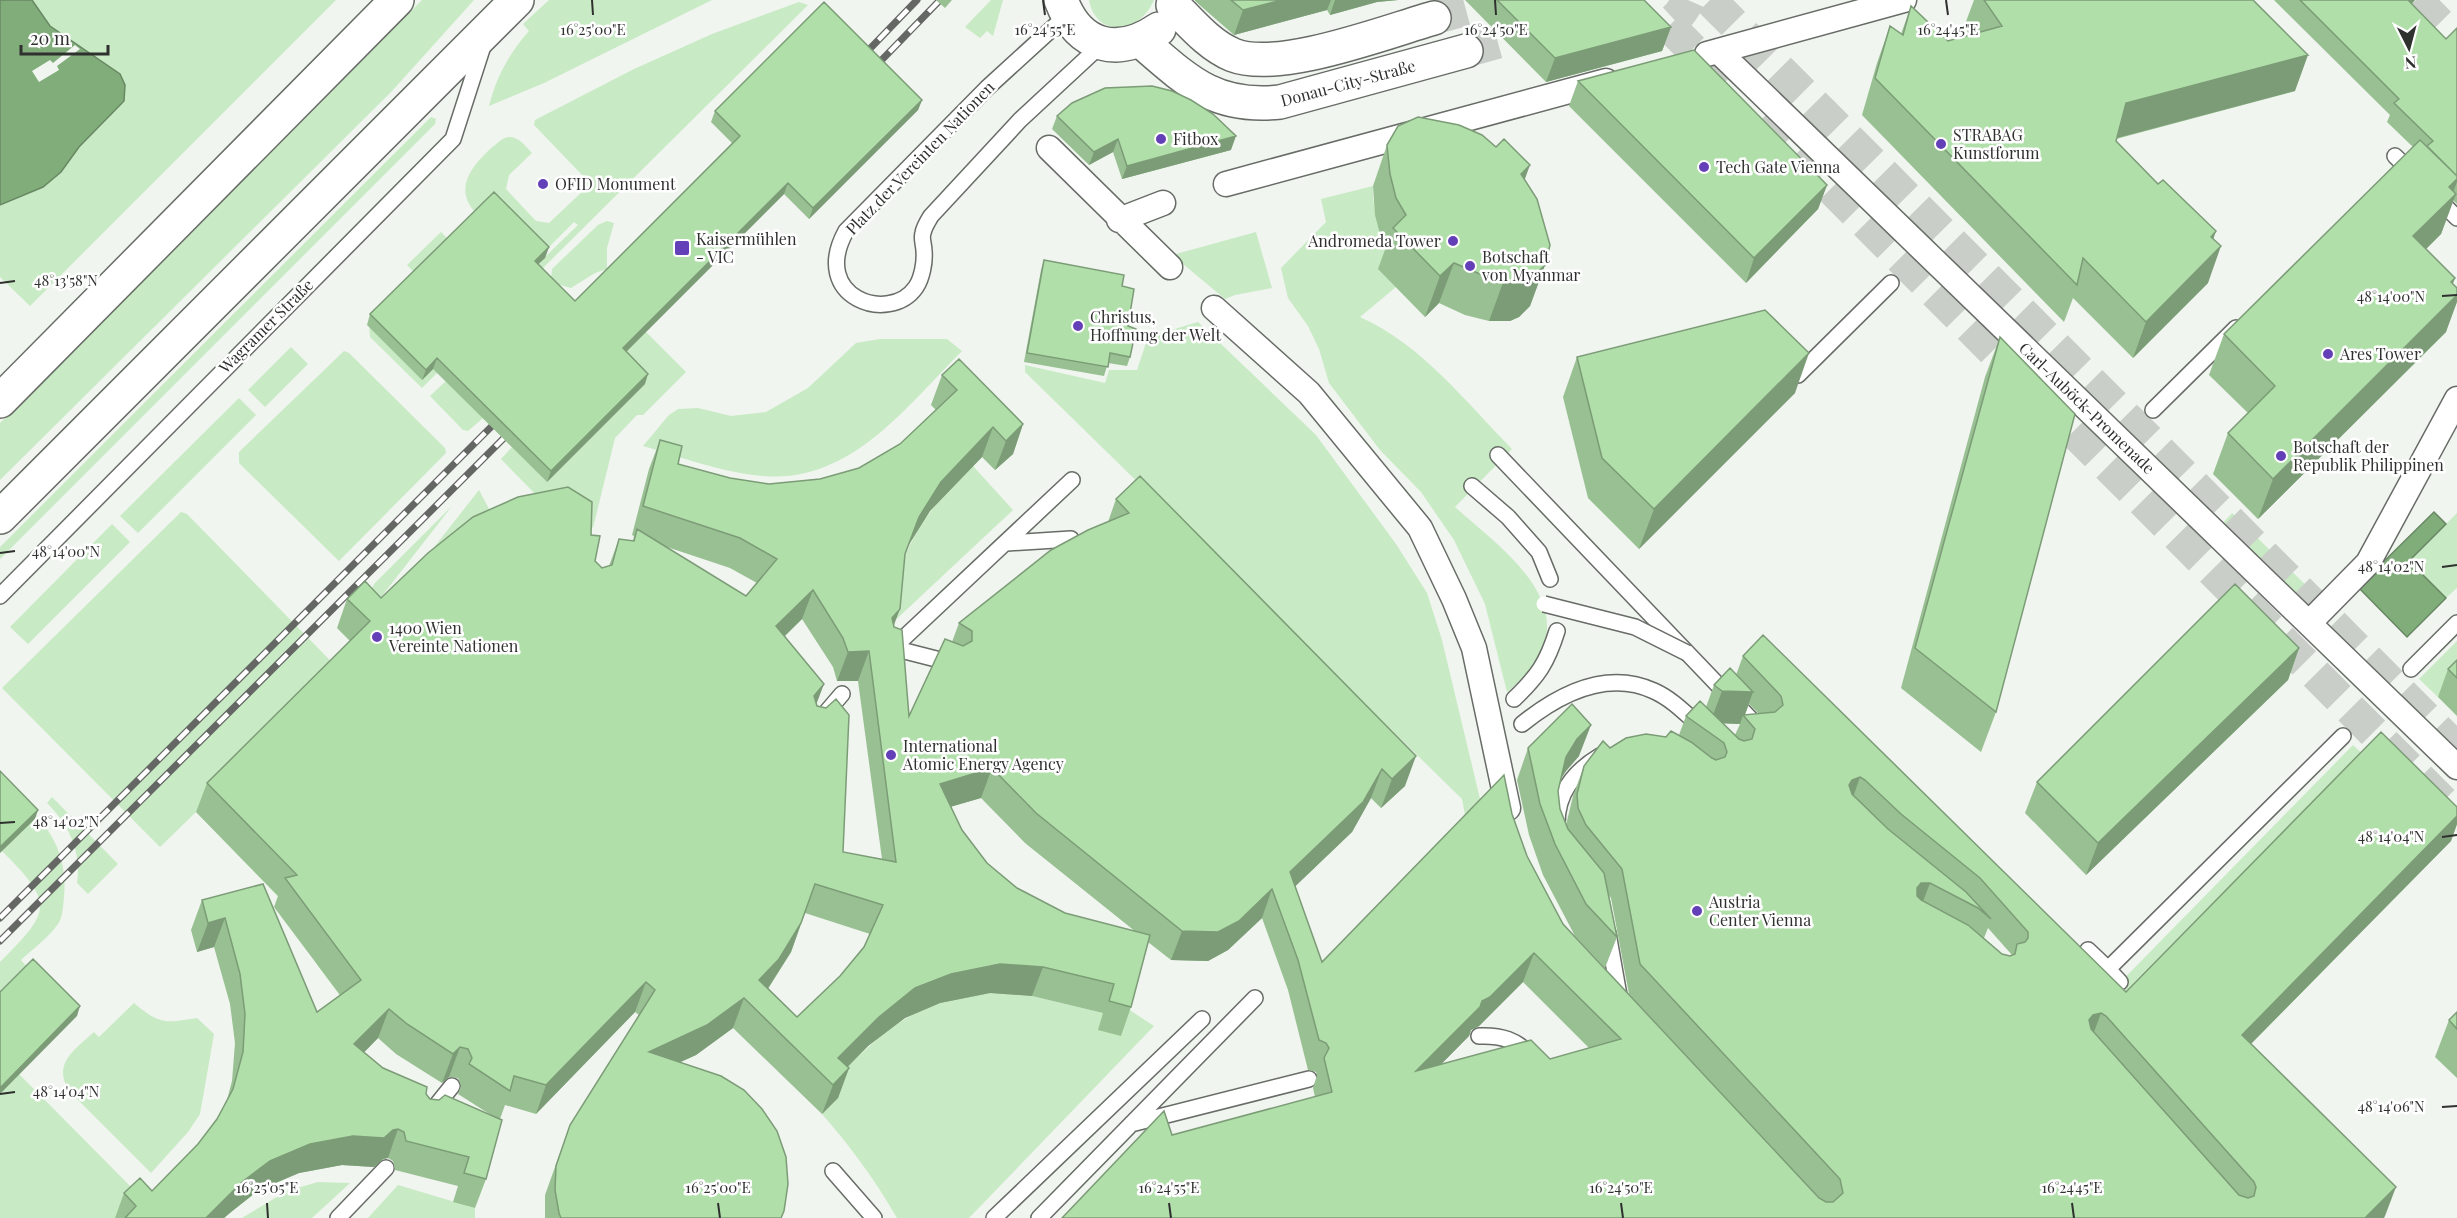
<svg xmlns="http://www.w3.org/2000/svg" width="2457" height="1218" font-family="'Playfair Display',serif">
	<rect width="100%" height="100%" fill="#f0f5ef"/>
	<!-- green -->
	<path fill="#c8eac4" d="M0,0H336L30,306L0,277V205C35,193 58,177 79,147Z
		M422,0H474L392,91L0,480V423Z
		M549,0H712L544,83L489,106C497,75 509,54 529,31L523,24Z
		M991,0H1003L993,36L987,31L980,38L965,27Z
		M1089,0H1154C1139,35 1096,38 1089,0Z
		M799,2L808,5L422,388L370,337L369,324L417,275L407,265L441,232L450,241L545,257L578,225L574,222L546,250L475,212C454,189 471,167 490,149C496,145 502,137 510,137C519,137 526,147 532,153L509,175L506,189L536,221L549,223L584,190L583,176L534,125L535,120L634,69L712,34Z
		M431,117L436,119L435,124L0,559V547Z
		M1373,186C1372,209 1379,228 1388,250C1393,261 1394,275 1396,287L1360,317C1421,344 1466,402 1512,449L1455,507C1499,547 1582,602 1531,669C1524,677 1515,685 1507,692L1485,604L1454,540L1421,492L1380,450L1329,383L1319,349L1308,326L1288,298L1281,268L1326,222L1321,199Z
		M607,221L614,223L607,248V269L595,273L571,288L557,284L551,279L552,269L598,225Z
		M1256,232L1272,288L1235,295L1225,299L1177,259L1176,254Z
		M632,318L686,372L643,415H637L615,438L593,528L570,504L543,502L501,459L512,447L547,482L644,385L606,346Z
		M1198,322L1316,435L1396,544L1427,593L1442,640L1491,845L1468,831L1462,799L1025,372V365L1105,383L1109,370H1137L1148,337Z
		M880,339H947L962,351C907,406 850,484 763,476C723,473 681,457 643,446L669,415L678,409L698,408L731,416L766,412L808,388L856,343Z
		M291,347L308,364L265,407L248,390Z
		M344,351L349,353L445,448L446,453L339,561L239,463V452Z
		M446,381L483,418L468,431L463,430L430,396Z
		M239,398L256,415L138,533L120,516Z
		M973,466L1013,510L888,627C899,551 917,519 973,466Z
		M479,490L496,522L399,592Z
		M452,506L378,601L372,588L374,584Z
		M181,512L187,514L400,732L350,1009L318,966L298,917L196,812L160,847L2,688Z
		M2232,513L2321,600L2313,609L2223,523Z
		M2457,513V588L2446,598L2409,561Z
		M112,524L130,542L28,644L10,627Z
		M2457,641V678L2438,697L2419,679Z
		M2353,745L2370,761L2115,1021L2098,1005Z
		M52,797L118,864L88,894L77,883C82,852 69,825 47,803Z
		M34,813C57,837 67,864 64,897C63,906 63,917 58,924C49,937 33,949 21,960L29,969L0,998V962C52,910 54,903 2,851Z
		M990,993L1032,996L1103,1013L1128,1009L1154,1026L969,1218H897C875,1180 851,1147 822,1114L838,1098L828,1087C861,1053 893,1019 939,1003C955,998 973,996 990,993Z
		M134,1003C160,1025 165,1023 197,1018L214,1034L200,1114L188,1132L151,1173L72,1094C50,1066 73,1051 94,1032L99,1037Z
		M19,1074L140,1196L118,1218H0V1093Z
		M318,1182L350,1183L312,1218H242L287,1191Z
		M398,1185L475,1208V1218H368Z"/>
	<!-- water -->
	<path fill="#80ad7a" stroke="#688864" stroke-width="1.5" d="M0,0H32L50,26L120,74L125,85L124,101L79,147L61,172L43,187L0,205Z
		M2434,512L2446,524L2409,561L2446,598L2407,637L2358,587Z"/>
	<!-- pier -->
	<path fill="#f0f5ef" d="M75,45L80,49L57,66L59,70L39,82L32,71L50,60L53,63Z"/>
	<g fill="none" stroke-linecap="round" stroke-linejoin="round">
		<!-- secondary-tunnel -->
		<path stroke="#c9cec9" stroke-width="33" stroke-dasharray="33 16" stroke-linecap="butt" d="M1596,0C1611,48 1669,43 1688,0
			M1710,0L2457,749
			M1434,18L1500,0
			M1669,26L1725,82
			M1466,51L1548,28
			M1762,119L2457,816"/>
		<!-- motorway-tunnel -->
		<path stroke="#c9cec9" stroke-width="33" stroke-dasharray="33 16" stroke-linecap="butt" d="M2416,0L2457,41"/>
		<!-- service casing -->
		<g stroke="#686c67" stroke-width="18">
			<path id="service" d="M1067,15L987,88L846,231C809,298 890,325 916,287C922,278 925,262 924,251C924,245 921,238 923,233C924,227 928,221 931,216L1020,120L1102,44
				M2395,156L2413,174
				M2436,197L2457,218
				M1798,375L1891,283
				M2153,410L2236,328
				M1498,455L1761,730
				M1472,486L1508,517L1539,552L1550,579
				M1007,543L1071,539
				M0,596L453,139L483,46
				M893,648L944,661L953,666
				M891,650L1072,480
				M2411,669L2457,623
				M1514,699C1538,676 1547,663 1557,631
				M824,715L842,694
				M1522,724C1558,695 1606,669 1654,691C1672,699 1686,714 1701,727
				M1557,823C1557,792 1575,771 1600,756
				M1608,933L1620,1001
				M2088,950L2108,969
				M2120,982L2108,969L2343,736
				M1479,1036C1502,1035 1516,1040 1532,1056
				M431,1112L452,1086
				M1131,1124L1309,1079
				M833,1171L874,1218
				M338,1218L386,1168
				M994,1218L1202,1019
				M1039,1218L1255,998"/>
		</g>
		<!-- pedestrian casing -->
		<g stroke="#686c67" stroke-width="27">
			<path id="pedestrian" d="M1718,51L2457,767
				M1707,54L1904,0
				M1049,148L1170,267
				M1226,184L1606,81
				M1119,220L1163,203
				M1214,308L1309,393L1420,528L1454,599L1474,648L1508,808
				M2309,623L2368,563L2457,399"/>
		</g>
		<!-- secondary casing -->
		<g stroke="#686c67" stroke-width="36">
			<path id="secondary" d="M1061,0C1079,48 1118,57 1159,29
				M1173,5C1191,23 1209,45 1233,55C1279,73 1385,32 1434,18
				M1141,41C1187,81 1215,109 1280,102L1466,51"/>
		</g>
		<!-- primary casing -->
		<g stroke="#686c67" stroke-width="36">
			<path id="primary" d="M0,401L397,0
				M0,517L517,0"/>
		</g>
		<!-- service -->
		<use href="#service" stroke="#fff" stroke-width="15"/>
		<!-- pedestrian -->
		<use href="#pedestrian" stroke="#fff" stroke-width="24"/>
		<!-- secondary -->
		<use href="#secondary" stroke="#fff" stroke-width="33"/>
		<!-- primary -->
		<use href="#primary" stroke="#fff" stroke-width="33"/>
		<!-- rail casing -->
		<g stroke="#656764" stroke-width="7">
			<path id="rail" d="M859,60L917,0
				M870,72L940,0
				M0,918L504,414
				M0,941L516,426"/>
		</g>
		<!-- rail -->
		<use href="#rail" stroke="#fff" stroke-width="4.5" stroke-dasharray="14" stroke-linecap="butt"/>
		<!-- service-bridge casing -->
		<g stroke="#686c67" stroke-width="18" stroke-linecap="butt">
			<path id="service-bridge" d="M1544,604L1635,627L1687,653"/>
		</g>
		<!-- service-bridge -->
		<use href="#service-bridge" stroke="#fff" stroke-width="15"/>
	</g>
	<!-- wall -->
	<path fill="#98c092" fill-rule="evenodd" d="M936,0H952L945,8Z
		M1195,0H1398L1377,2L1330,15L1327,10L1234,35L1195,1Z
		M1465,0H1644L1671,27L1662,51L1546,82Z
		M1974,0H2253L2295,91L2116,139V141L2158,184L2216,231L2213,239L2208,283L2133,358L2073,298L2064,322L1862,115L1877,63L1890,26L1901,34L1911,6L1948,41L1970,35L1964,27Z
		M2274,0H2415L2412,4L2446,39L2457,28V204L2453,200L2441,234L2426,249L2453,284L2446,332L2258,519L2213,474L2228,433L2248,413L2209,375L2224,334L2413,147L2387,122L2390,115Z
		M1578,81L1827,185L1818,209L1746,283L1569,106Z
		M922,100L918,110L809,219L784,194L626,352L645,384L547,482L433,369L422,380L367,325L370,314L549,247L545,258L538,264L575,301L732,143L711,122L715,111Z
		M1057,116L1231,150L1122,179L1113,152L1089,165L1052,129Z
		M1387,145L1525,180L1545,265L1530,306L1519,317L1510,321H1489L1465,315L1439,303L1425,317L1378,269L1386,247L1381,238L1375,215L1373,186Z
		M1044,260L1128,326L1130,357L1127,366L1108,363L1104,376L1024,362L1041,270Z
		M2000,337L1996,712L1981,752L1901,688L1985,377Z
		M1577,357L1795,393L1639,549L1588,498L1563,397Z
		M942,375L1023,424L1013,454L995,470L982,457L930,511L908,546L905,555L894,626L909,716L952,642L959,623L1108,522L1116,499L1405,786L1381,808L1371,798L1352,832L1295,886L1322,962L1512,814L1527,856L1563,924L1821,1200L1629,994L1611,898L1609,895L1617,937L1605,968L1575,936L1543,875L1529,835L1517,780L1528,748L1579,756L1566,771L1561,778L1558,791L1560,809L1566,825L1573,796L1584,766L1610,748L1679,735L1686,716L1706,707L1714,685L1736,675L1743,656L2126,992L2457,807V824L2451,841L2251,1044L2385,1216L1062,1218L1172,1135L1315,1097L1313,1088L1317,1075L1316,1072L1308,1070L1288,990L1262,918L1228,950L1208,961L1171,960L1148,942L1131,1007L1121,1036L1098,1030L1103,1013L1032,996L990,993L940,1003L905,1018L868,1046L848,1067L849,1068L838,1098L822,1114L733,1028L696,1055L680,1062L782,1218H545V1195L570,1125L639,1015L635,1012L536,1114L505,1105L500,1119L486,1179L475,1208L453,1202L458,1186L395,1170L393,1161L388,1158L383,1159L374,1167L342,1165L299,1173L259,1190L231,1212L224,1218H115L124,1193L152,1191L198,1144L217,1119L227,1100L232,1081L235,1043L230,1004L214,947L197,952L191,930L202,900L263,884L317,1012L340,995L274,907L278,896L196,812L207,783L350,641L337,628L347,599L381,598L591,535L595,561L602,568L609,566L619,539L633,541L634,536L632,535L649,469L660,440L678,464L730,478L769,484L820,479L859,468L900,444L936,410L931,405ZM664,546L730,568L757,583L746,596ZM802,619L833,667L837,681H858L882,859L843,852L816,704L785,636ZM1749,704L1759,714L1745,715ZM1723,723L1740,724L1735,735ZM981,798L1025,843L1136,932L1065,913L1017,888L987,863L962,830L950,807ZM805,913L870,934L864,947L840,976L797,1017L768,989L791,952ZM1988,928L2012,955L2010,956L2002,954L1984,938ZM1523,982L1589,1048L1550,1059L1441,1064L1469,1036L1471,1030L1479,1026ZM378,1038L396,1054L442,1083L449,1077L458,1078L461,1086L458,1094L491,1115L430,1099L426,1094L383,1068L364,1052Z
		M2299,648L2288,680L2086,875L2025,813L2037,782Z
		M2457,660V716L2438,697L2448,669Z
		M2457,1012V1078L2435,1057L2449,1020Z"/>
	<!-- shaded-wall -->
	<path fill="#7c9c77" d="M1282,0H1331L1327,10L1234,35L1243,10Z
		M1335,0H1398L1377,2L1330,15Z
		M2405,0H2415L2399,17Z
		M1671,27L1662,51L1546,82L1555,58Z
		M2308,55L2295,91L2113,139L2126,103Z
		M922,100L918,110L809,219L813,208Z
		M1236,136L1231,150L1122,179L1127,166Z
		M1118,139L1113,152L1089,165L1094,152Z
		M1530,165L1515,206L1521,174Z
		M2457,179V182L2451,198L2456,194L2441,234L2398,277L2413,236L2449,187Z
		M788,183L784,194L619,359L623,348Z
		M1827,185L1818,209L1746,283L1754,258Z
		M2216,231L2205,263L2221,246L2208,283L2133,358L2146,322Z
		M549,247L545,258L531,271L535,261Z
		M1454,263L1439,303L1425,317L1440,276Z
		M1545,265L1530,306L1519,317L1510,321H1489L1504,280Z
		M2455,278L2444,308L2457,295V302L2446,332L2258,519L2273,479Z
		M1809,353L1795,393L1639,549L1654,509Z
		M437,358L433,369L422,380L426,370Z
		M648,374L645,384L547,482L551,471Z
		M1023,424L1013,454L995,470L1006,441Z
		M993,427L982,457L930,511L908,546L919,517L941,482Z
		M813,590L802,619L765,655L776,626Z
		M900,609L889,638L892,618Z
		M2299,648L2288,680L2086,875L2098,843Z
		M869,651L858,681H837L848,652Z
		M824,684L813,713L814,696Z
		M1722,691L1753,692L1744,717L1743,715L1740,724L1710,723Z
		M1591,725L1579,756L1566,771L1555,788L1566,757L1577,739Z
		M1416,756L1405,786L1381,808L1392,779Z
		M992,768L981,798L929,813L940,784Z
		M1382,769L1371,798L1352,832L1280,901L1290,872Z
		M1860,777L1850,806L1849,785L1852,780Z
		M38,810L35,819L0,853V847Z
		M2457,816V824L2451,841L2231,1064L2242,1035Z
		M1921,883H1930L1919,912L1917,888Z
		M815,884L791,952L768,988L752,1006L759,980Z
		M1272,889L1262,918L1228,950L1208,961L1171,960L1182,931Z
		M225,918L214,947L197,952L208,923Z
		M1534,953L1523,982L1479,1026L1471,1030L1469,1036L1406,1100L1416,1071L1482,1001Z
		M1000,964L1043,967L1032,996L990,993L940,1003L905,1018L868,1046L831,1083L838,1058L879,1017L915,988L951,974Z
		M646,982L635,1012L536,1114L546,1085Z
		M744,998L733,1028L696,1055L639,1081L649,1052Z
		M80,1006L77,1016L0,1094V1088Z
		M389,1009L378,1038L344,1073L354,1044Z
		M2101,1013L2090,1043L2089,1020L2093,1015Z
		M460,1047L449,1077L442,1083L453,1054Z
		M849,1068L838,1098L822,1114L833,1085Z
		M398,1129L388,1158L383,1159L374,1167L342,1165L299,1173L259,1190L231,1212L224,1218H206L242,1182L270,1161L310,1144L353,1136Z
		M2396,1187L2385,1216L2384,1218H2365Z"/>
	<!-- building -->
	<path fill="#b1dfaa" stroke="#7c9c77" stroke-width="1.5" fill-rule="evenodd" d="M1231,0H1282L1243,10Z
		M1497,0H1644L1671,27L1555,58Z
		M1984,0H2253L2308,55L2126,103L2116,141L2158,184L2163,180L2216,231L2211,237L2221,246L2146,322L2083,258L2077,285L1875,78L1890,26L1903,35L1911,6L1948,41L2002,26Z
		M2300,0H2408L2446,39L2457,28V176L2427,146L2433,141L2394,103L2399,99Z
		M824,2L922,100L813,208L788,183L623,348L648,374L551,471L437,358L426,370L370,314L494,192L549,247L535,261L575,301L740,136L715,111Z
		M1694,50L1827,185L1754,258L1578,81Z
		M1152,86L1172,91L1191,100L1213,114L1236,136L1127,166L1118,139L1094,152L1057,116L1072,103L1105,88Z
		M1418,117L1459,125L1482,135L1496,147L1504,139L1530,165L1521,174L1537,199L1550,245L1545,265L1534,276L1525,280H1504L1480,274L1454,263L1440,276L1393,228L1406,215L1396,198L1390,174L1387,145L1398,126Z
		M2420,140L2457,176V179L2449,187L2456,194L2413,236L2455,278L2451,282L2457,288V295L2273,479L2228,433L2275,386L2224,334Z
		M1044,260L1124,275L1122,286L1134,289L1128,326L1136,329L1130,357L1110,353L1108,367L1027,353Z
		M1765,310L1809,353L1654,509L1602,458L1577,357Z
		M2000,337L2075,414L1996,712L1915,648Z
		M959,359L1023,424L1006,441L993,427L941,482L919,517L905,554L900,609L892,618L894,627L902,630L909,716L945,639L963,646L972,641V631L959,623L1051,550L1088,530L1129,513L1116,499L1140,476L1416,756L1392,779L1382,769L1363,802L1290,872L1322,962L1504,775L1512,814L1527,856L1563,924L1819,1198L1826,1202H1833L1843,1193L1840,1179L1640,964L1622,869L1586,825L1578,808L1577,794L1584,766L1603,741L1610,748L1626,738L1646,734L1666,737L1671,731L1691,742L1712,758L1716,760L1725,757L1727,752L1724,743L1686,716L1700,701L1739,739L1744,741L1752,739L1755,729L1743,715L1775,712L1783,705L1781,696L1743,656L1763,635L2126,992L2381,732L2457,807V816L2242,1035L2396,1187L2365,1218H1062L1164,1111L1172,1135L1332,1092L1324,1058L1329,1048L1326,1043L1319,1040L1298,960L1272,889L1239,921L1218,932L1182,931L1036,813L992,768L940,784L962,830L987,863L1017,888L1065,913L1150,935L1131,1007L1109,1001L1114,984L1043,967L1000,964L951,974L915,988L879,1017L838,1058L849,1068L833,1085L744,998L707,1025L649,1052L721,1076L744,1090L762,1109L777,1131L786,1157L788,1184L784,1211L781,1218H561L559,1213L555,1190L556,1166L570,1125L655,990L646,982L546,1085L514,1076L510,1091L469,1064L472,1058L468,1049L460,1047L453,1054L407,1024L389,1009L354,1044L383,1068L427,1087L426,1094L430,1099L439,1100L445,1095L502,1120L486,1179L464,1173L469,1157L406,1141L404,1132L398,1129L393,1130L384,1138L353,1136L310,1144L270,1161L242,1182L206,1218H125L136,1206L124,1193L140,1178L152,1191L198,1144L217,1119L233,1089L243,1052L245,1014L240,974L225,918L208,923L202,900L263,884L317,1012L361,980L285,878L297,875L207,783L370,621L347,599L365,581L381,598L428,553L473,517L518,497L568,487L592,502L591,535L600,536L595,561L602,568L612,565L619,539L634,541L637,529L746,596L777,559L740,538L643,506L660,440L682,446L678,464L730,478L769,484L820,479L859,468L900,444L957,390L942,375ZM813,590L843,638L848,652L869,651L896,862L843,852L849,715L836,699L826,708L817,706L814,696L824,684L776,626ZM1860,777L1865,780L1901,814L1980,878L2028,932V938L2025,942L2017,944L2015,954L2010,956L2002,954L1968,925L1921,900L1917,896V888L1921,883H1930L1978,908L1991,919L1966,892L1888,829L1852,794L1849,785L1852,780ZM815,884L883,905L864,947L840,976L797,1017L759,980L779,959L801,923ZM1534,953L1621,1039L1550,1059L1531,1040L1416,1071L1480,1007L1482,1001L1490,997ZM2101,1013L2106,1016L2254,1182L2256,1187L2254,1196L2248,1198L2239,1195L2091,1029L2089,1020L2093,1015Z
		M2235,584L2299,648L2098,843L2037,782Z
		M2457,660V678L2448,669Z
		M1730,668L1753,692L1722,691L1714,685Z
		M1572,704L1591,725L1577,739L1566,757L1558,791L1560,809L1568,829L1604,873L1617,937L1586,904L1555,844L1540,804L1528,748Z
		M0,771L38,810L0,847Z
		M33,959L80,1006L0,1088V992Z
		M2457,1012V1029L2449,1020Z"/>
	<!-- ticks -->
	<path fill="none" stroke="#2f312f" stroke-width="2" d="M592,0L593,15M1043,0L1045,15M1495,0L1496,15M1946,0L1948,15M0,283L15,281M2442,296L2457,295M0,553L15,551M2442,567L2457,565M0,823L15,822M2442,837L2457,835M0,1094L15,1092M2442,1107L2457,1106M267,1203L268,1218M718,1203L720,1218M1169,1203L1171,1218M1621,1203L1623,1218M2072,1203L2074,1218"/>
	<!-- markers -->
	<g fill="#6340b8" stroke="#fff" stroke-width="2">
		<circle cx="1161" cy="139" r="6"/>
		<circle cx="1941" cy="144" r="6"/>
		<circle cx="1704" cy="167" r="6"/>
		<circle cx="543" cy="184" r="6"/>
		<circle cx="1453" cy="241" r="6"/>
		<rect x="674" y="240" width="16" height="16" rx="3"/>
		<circle cx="1470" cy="266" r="6"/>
		<circle cx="1078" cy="326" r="6"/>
		<circle cx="2328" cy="354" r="6"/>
		<circle cx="2281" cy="456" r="6"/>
		<circle cx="377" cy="637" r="6"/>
		<circle cx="891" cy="755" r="6"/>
		<circle cx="1697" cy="911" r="6"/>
	</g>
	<g text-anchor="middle" stroke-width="5" stroke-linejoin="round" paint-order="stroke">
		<!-- street labels -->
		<g font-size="16" fill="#2f312f" stroke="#fff">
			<text transform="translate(1348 83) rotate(-15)" y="6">Donau-City-Straße</text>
			<text transform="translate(920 158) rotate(-46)" y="6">Platz der Vereinten Nationen</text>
			<text transform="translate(266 326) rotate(-45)" y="6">Wagramer Straße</text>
			<text transform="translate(2087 408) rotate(44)" y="6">Carl-Auböck-Promenade</text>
		</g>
		<!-- poi labels -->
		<g font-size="16" fill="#2f312f" stroke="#fff" text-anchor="start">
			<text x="1953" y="141">STRABAG<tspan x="1953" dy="18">Kunstforum</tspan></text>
			<text x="1173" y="145">Fitbox</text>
			<text x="1716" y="173">Tech Gate Vienna</text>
			<text x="555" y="190">OFID Monument</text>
			<text x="696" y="245">Kaisermühlen<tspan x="696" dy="18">- VIC</tspan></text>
			<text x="1441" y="247" text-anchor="end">Andromeda Tower</text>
			<text x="1482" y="263">Botschaft<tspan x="1482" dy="18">von Myanmar</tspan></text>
			<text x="1090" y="323">Christus,<tspan x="1090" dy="18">Hoffnung der Welt</tspan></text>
			<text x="2340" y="360">Ares Tower</text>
			<text x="2293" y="453">Botschaft der<tspan x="2293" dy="18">Republik Philippinen</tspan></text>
			<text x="389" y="634">1400 Wien<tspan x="389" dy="18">Vereinte Nationen</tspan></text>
			<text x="903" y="752">International<tspan x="903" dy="18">Atomic Energy Agency</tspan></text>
			<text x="1709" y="908">Austria<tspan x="1709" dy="18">Center Vienna</tspan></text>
		</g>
	</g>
	<g font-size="15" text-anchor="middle" fill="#2f312f" stroke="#fff" stroke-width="5" stroke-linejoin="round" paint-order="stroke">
		<text x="593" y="35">16°25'00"E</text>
		<text x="1045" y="35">16°24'55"E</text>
		<text x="1496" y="35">16°24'50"E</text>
		<text x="1948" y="35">16°24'45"E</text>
		<text x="66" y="286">48°13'58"N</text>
		<text x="2391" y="302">48°14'00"N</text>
		<text x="66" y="557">48°14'00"N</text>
		<text x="2391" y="572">48°14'02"N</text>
		<text x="66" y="827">48°14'02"N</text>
		<text x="2391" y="842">48°14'04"N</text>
		<text x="66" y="1097">48°14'04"N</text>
		<text x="2391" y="1112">48°14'06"N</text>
		<text x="267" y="1193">16°25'05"E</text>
		<text x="718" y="1193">16°25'00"E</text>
		<text x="1169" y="1193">16°24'55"E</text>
		<text x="1621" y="1193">16°24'50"E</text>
		<text x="2072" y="1193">16°24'45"E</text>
	</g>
	<!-- north arrow -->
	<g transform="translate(2409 48) rotate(174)" stroke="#ffffff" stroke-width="4.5" paint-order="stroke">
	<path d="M0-4.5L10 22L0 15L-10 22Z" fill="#2f312f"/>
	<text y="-9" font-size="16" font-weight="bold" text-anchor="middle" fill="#2f312f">N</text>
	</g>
	<!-- scale -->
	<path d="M21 45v9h87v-9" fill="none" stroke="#2f312f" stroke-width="3"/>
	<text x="30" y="45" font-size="18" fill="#2f312f" stroke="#ffffff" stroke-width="4.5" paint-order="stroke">20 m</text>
</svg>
